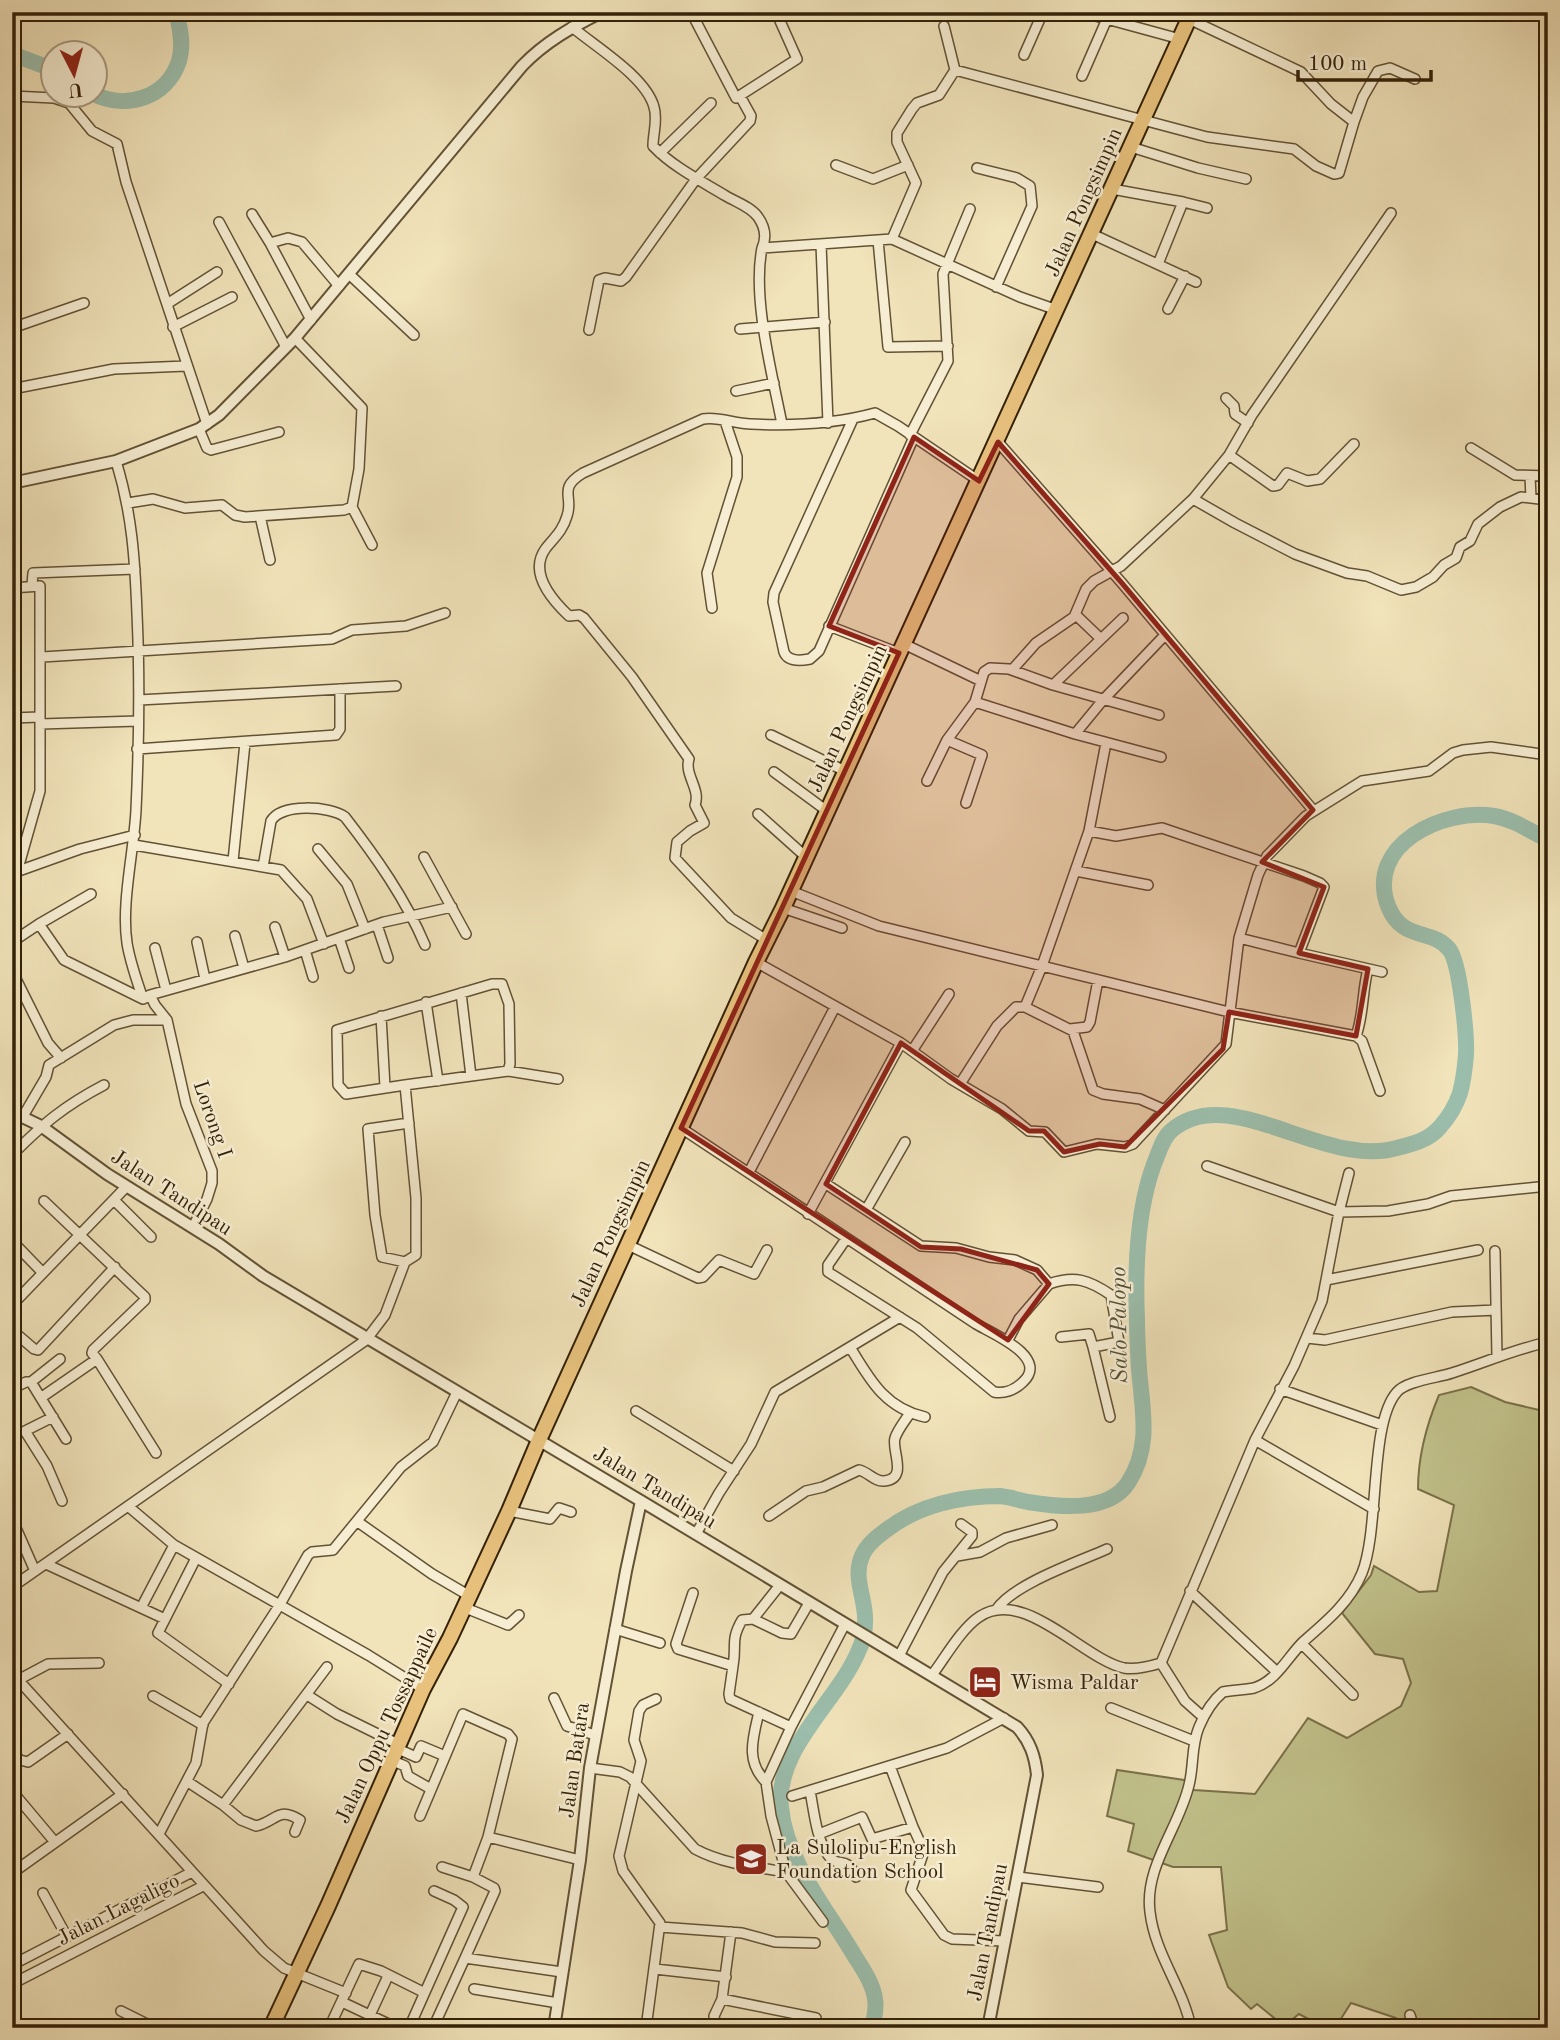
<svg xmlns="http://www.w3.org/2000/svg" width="1560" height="2040" font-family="'Old Standard TT',serif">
	<rect width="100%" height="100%" fill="#f1e3ba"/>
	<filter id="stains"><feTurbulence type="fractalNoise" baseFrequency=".00286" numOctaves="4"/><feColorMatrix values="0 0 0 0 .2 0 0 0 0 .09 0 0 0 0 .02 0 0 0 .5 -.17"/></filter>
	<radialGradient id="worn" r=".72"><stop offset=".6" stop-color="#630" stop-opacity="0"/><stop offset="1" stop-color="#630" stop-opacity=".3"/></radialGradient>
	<!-- green -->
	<path fill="#c1c18b" stroke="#7a714a" stroke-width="2" d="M1471,1387L1505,1402L1548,1412V2028H1396V2018L1351,2003L1337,2025L1316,2023L1299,2014L1284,2026L1257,2004L1251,2009L1228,1987L1209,1935L1227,1930L1221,1867H1173L1128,1851L1134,1824L1107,1816L1117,1770L1184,1780L1194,1790L1255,1794L1308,1718L1347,1738L1401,1706L1411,1683L1403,1659L1375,1654L1342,1613L1371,1575L1374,1566L1419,1592L1437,1591L1454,1505L1418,1489C1418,1455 1426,1426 1439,1395Z"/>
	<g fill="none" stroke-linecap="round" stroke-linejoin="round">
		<!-- river -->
		<path stroke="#9bbeac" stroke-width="16" d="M12,54L52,69
			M94,94C126,110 167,98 179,61C184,45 180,27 176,12
			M872,2028C874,2018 877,2008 875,1999C873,1983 862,1968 854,1955C827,1909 786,1862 781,1807C775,1749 837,1702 858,1652C862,1644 865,1632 865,1623C867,1601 852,1578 862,1556C867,1544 878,1536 889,1528C920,1505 961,1496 1000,1496C1010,1497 1018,1500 1028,1502C1059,1507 1108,1513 1128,1483C1152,1447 1142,1408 1139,1369C1138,1352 1137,1336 1137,1320C1135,1271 1137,1210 1154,1164C1159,1153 1162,1138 1172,1130C1230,1081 1323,1169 1397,1148C1413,1144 1429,1140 1440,1127C1448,1118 1456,1105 1460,1093C1463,1082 1465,1067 1466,1055C1467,1036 1460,962 1449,949C1432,928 1402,942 1388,906C1365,844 1444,808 1494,816C1513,819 1532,832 1548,840"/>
		<!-- minor casing -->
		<g stroke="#625234" stroke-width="12">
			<path id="minor" d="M691,12L736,98L797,59L776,12
				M1081,12L1180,39
				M944,26L955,70
				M572,27C596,47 646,77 654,107C658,120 653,133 653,146C673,167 701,181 726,196C736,202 751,207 758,217C765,227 767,237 762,248L892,239L1020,297L1057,310
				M1024,55L1043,12
				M1082,76L1110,12
				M12,96L54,98L69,103L92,131L117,144L126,182L207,424
				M1354,122L1363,97L1378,71L1390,68L1415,79
				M1131,147L1198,168L1246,179
				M660,153L711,103
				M836,165L873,179L908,165
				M977,168L1017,178L1030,186L1032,206L996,287
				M1112,189L1183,202
				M252,214L270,243
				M219,222L286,347
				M1092,234L1196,282
				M892,239L916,183L897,142V133L912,109L917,103L939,95L955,70L1207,137L1294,149L1316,166L1334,174L1339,173L1354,122L1331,104L1301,72L1189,19
				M878,240L888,347L948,346
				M821,244L828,423
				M762,248C752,298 772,373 782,424
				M1158,264L1183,202L1207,208
				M349,274L414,335
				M167,304L217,272
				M1168,309L1185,276
				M311,320L270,243L288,238L302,242L339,286
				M173,327L232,297
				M12,328L84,303
				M740,329L825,322
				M589,330L599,280L605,278L621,281L626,277L696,179L750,121L751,116L740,96
				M12,389L114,369L186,366
				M736,391L774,383
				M1226,398L1234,406L1235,414L1248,423
				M853,419L774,593L773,602L784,652C788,662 800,661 810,659L819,651L914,437
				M199,429L207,448L211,450L279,432
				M910,435L948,361L943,274L970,209
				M998,442L1121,582L1313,810
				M1471,448L1515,475L1548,476
				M1229,455L1273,486L1278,485L1287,473L1307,481L1320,479L1354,444
				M116,461C132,513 135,560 137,614C140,679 139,745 136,810C134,851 121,903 127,943C130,962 137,981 143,999L150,995L155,1005L167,1020L186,1104L212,1171V1183L207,1199L193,1227
				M1530,476L1531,498
				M1193,499L1235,523L1295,554L1347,573L1367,576L1401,590L1416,587L1433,577L1444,565L1456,558L1460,547L1470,541L1478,524L1500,507L1521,497L1548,500
				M128,503L153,499L185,508L222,505L235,515L245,517L344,510L352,507L359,469L362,408L295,338
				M352,507L372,545
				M260,516L270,560
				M32,585L33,573L135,569
				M12,588L40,586V724L138,721
				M712,608L707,573L737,477V457L725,421
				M1076,615L1101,639
				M829,626L899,653
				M904,644L981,681
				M42,657L332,639L352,630L406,626L445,613
				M1012,670L1036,643L1074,617L1086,589L1094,581L1121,566L1193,499L1229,455L1252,415L1391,213
				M1053,685L1123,618
				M139,700L396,686
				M1159,715L1053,685L1009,669L990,668L984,672L975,702L1075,734L1161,757
				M12,718L40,717
				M1075,734L1103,700L1165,635
				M771,735L845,771
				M137,749L336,735L340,729V689
				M774,772L827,811
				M927,781L947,740
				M966,803L982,755L947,740L975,702
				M758,814L806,857
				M1089,831L1106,743
				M134,845L281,870L307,899L324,944
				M318,849L347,884L365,929
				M424,857L466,934
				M233,861L245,743
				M263,867L271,821C281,803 330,806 345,817C376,857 405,898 425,945
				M1076,871L1148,885
				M17,872L40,791V724
				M13,873L80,849L135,835
				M791,891L879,926L1229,1012L1356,1036L1362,1041L1380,1091
				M783,908L842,928
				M39,924L91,894
				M377,925L388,958
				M275,927L285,957
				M235,936L244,968
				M339,938L349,968
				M767,940L731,918L675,858L677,842L690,831L704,823L695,805C701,789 684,775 689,759L632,677L584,618L579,615L569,616C552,600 528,572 546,548C555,537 563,530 567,516C574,496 557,489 583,473L703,419C718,416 735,424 751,424C793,426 835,424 875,413L898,426L979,481
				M12,942L39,924L64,960L143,999
				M197,942L205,979
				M155,948L166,990
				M305,950L313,977
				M1299,953L1382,972
				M756,962L901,1043L951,1079L1002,1109L1029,1131L1045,1132L1064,1152L1097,1144L1125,1147L1133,1144L1226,1044L1239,938L1258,875L1267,856L1306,816L1362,781L1429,771L1453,753L1463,750L1491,747L1548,755
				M12,971L48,1043L61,1058
				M461,993L471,1076
				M150,995L285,957L384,922L452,907
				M426,1002L438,1081
				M1025,1007L1073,1031L1093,1090L1103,1094L1140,1099L1165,1110
				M381,1016L385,1087
				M1070,1029L1087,1027L1090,1022L1098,980
				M1356,1036C1364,1014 1362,991 1368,969
				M912,1051L949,994
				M960,1084L997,1026L1016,1007H1025L1042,966L1089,831L1116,836L1162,828L1304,876L1320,883L1324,887L1299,953L1239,938
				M405,1085L346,1094L338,1085L337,1030L492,984H502L509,1004L510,1064L508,1071
				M22,1118L46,1077L49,1065L114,1025L133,1020H167
				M681,1128L976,1324C991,1333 1050,1357 1023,1382C1015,1390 1004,1394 994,1392L917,1328L828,1272V1265L846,1239
				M905,1142L866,1210L921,1246L956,1248L989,1257L1015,1260L1037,1270L1049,1284C1075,1275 1089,1280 1111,1295L1119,1342L1093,1347L1110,1417
				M12,1155C44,1123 64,1106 104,1085
				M1207,1166L1339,1212L1388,1211L1428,1204L1451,1196L1548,1186
				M749,1172L835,1007
				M826,1184L866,1210
				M114,1200L151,1237
				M44,1201L145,1297V1300L93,1350L92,1353L97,1359
				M808,1214L901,1043
				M12,1241L43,1273
				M628,1245L698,1278L703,1277L719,1260L754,1274L767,1250
				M1495,1251L1497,1357
				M405,1262L382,1257L375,1215L368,1129L409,1123
				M1326,1280L1478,1250
				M12,1305L126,1187
				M12,1330L34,1349L38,1350L115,1267
				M1061,1337L1089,1334L1093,1347
				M1307,1338L1325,1340L1452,1312L1496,1310
				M1008,1340L1019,1319L1049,1284
				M850,1347C870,1380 885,1408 925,1417
				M31,1382L60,1359
				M12,1389L26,1382H31L66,1439
				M1280,1389L1382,1425
				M42,1397L97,1359L156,1453
				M636,1411L734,1471
				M53,1417L25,1431L47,1466L62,1501
				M1255,1440L1374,1509
				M129,1507L174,1545
				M509,1511L550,1519L559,1508L571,1512
				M769,1516L806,1491L823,1487L859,1470C868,1472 875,1482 884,1481C909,1479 891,1450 895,1438C898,1429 905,1421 910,1413
				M12,1519L35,1571
				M358,1522L432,1574L468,1595
				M696,1534L719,1493L751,1444L775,1392L900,1317
				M957,1556L980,1552L1006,1538L1052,1525
				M196,1558L158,1633L229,1684
				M46,1564L165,1619
				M12,1587L366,1340L385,1315L405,1262L416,1255V1198L405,1085L508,1071L558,1079
				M1190,1591L1277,1672
				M693,1593L676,1644L678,1649L733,1666L729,1694L730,1699L791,1727
				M142,1606L174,1545L368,1655L423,1689
				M463,1607L508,1625L519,1615
				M996,1610C1013,1584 1078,1562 1107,1549
				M753,1619L782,1633L791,1634L809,1603
				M615,1629L660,1643
				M1302,1644L1353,1695
				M899,1656L943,1572L972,1536V1532L961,1524
				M1161,1663L1185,1701L1203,1717
				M733,1666C737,1644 730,1641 742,1620L753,1619L780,1585
				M12,1673L264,1951L284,1968L346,1993
				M932,1675C945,1658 961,1629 979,1617C1023,1586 1083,1659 1124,1668C1135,1670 1151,1666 1161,1663L1255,1440L1294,1366L1322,1301L1339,1212L1349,1173
				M18,1680L48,1664L99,1663
				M307,1695L337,1714L400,1745
				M153,1696L203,1725
				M554,1698L567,1726L595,1735
				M1111,1708L1194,1741
				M759,1712C753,1738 745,1761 766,1782
				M398,1749L416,1757L421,1746L445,1756
				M12,1752L20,1760L28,1762L68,1734
				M393,1761L405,1766L408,1776L431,1789
				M890,1766L913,1827
				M590,1768L620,1772L630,1777L695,1849C723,1864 755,1867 786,1872
				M188,1782L223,1805L327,1667
				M12,1791L54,1841
				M810,1791C814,1811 816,1838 828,1855C837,1869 847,1854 856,1877
				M792,1796L947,1748L1004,1718
				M223,1805L241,1820L256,1826C277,1821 278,1806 300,1820L295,1832
				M420,1816L463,1714L508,1734L512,1739L488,1837L580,1860
				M159,1834L196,1763L203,1723L279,1606L308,1555L312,1552L333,1550L401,1467L433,1442L457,1392
				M819,1834L862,1817L872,1839L913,1827L924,1851L911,1890L944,1935L952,1939L1005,1941
				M442,1867L473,1877L494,1888L495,1891L465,1958
				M15,1871L123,1794
				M473,1877L488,1837
				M1018,1877L1098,1887
				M43,1893L67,1937
				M823,1922L786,1872L771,1816L766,1782L791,1727L845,1624
				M660,1927L742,1933L775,1942L815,1943
				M12,1965L192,1872
				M655,1969L726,1977
				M12,1984L203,1886
				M474,1989L558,2003
				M722,1999L816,2018
				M342,2002L397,2028
				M121,2011L147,2024L150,2028
				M1410,2015L1414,2028
				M329,2028L359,1964L381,1971L423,1992
				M364,2028L388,1976
				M409,2028L463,1907L454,1900L434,1891
				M433,2028L465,1958L562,1972
				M646,2028L660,1923L623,1871L619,1856L641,1761L634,1740L639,1711L643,1705L656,1699
				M716,2028L714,2016L722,1999L731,1932
				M1191,2028C1183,1987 1155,1955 1150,1912C1144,1867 1179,1828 1189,1785C1194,1766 1191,1746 1199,1727C1204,1715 1212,1701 1223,1692C1233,1690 1244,1690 1254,1688C1277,1681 1288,1656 1304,1641C1327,1621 1350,1602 1362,1573C1380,1528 1369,1423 1397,1392C1406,1381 1437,1378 1452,1373C1484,1363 1515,1349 1548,1342"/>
		</g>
		<!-- tertiary casing -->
		<g stroke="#625234" stroke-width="14">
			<path id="tertiary" d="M12,483L116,461L199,429L219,415L295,338L522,66C545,42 572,27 602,12
				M12,1112L41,1126L107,1174L219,1244L263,1276L641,1501L1017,1727C1030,1741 1035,1756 1037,1775L988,2028
				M554,2028L580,1860L590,1768L626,1571L641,1501"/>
		</g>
		<!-- primary casing -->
		<g stroke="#332108" stroke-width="18">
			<path id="primary" d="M271,2028L328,1906L423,1689L450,1638L509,1511L539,1440L756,962L783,908L1192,12"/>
		</g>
		<!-- minor -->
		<use href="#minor" stroke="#f6edd2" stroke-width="9"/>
		<!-- tertiary -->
		<use href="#tertiary" stroke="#f6edd2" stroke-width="10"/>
		<!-- primary -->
		<use href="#primary" stroke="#e8c27d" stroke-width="14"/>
	</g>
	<!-- marked area -->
	<path fill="#8f2418" fill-opacity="0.2" stroke="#8f2418" stroke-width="5" stroke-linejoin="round" d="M914,437L979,481L998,442L1121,582L1313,810L1262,862L1324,887L1299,953L1368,969L1356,1036L1229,1012L1223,1049L1125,1147L1100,1144L1064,1152L1044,1131H1029L901,1043L826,1184L921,1247L961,1249L1037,1270L1049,1284L1008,1340L681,1128L899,653L829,626Z"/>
	<!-- icons -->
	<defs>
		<g id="hotel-square" transform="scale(1.75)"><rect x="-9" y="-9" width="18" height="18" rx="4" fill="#8f2418" stroke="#f6edd2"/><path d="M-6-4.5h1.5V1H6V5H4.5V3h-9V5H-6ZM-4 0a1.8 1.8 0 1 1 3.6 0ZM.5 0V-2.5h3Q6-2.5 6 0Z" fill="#fff"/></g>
		<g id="school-square" transform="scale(1.75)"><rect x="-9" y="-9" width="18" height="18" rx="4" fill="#8f2418" stroke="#f6edd2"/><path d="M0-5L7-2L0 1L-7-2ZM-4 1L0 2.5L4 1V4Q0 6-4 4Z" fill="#fff"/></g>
	</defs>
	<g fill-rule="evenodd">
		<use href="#hotel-square" x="985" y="1682"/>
		<use href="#school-square" x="751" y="1859"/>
	</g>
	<g text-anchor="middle" stroke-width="5" stroke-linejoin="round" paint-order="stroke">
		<!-- street labels -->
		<g font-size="21" fill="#332108" stroke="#f6edd2">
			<text transform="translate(1083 202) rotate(-66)" y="7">Jalan Pongsimpin</text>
			<text transform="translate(847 718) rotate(-65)" y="7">Jalan Pongsimpin</text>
			<text transform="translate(213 1119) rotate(71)" y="7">Lorong I</text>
			<text transform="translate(172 1192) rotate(33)" y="7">Jalan Tandipau</text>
			<text transform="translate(610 1233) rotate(-65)" y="7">Jalan Pongsimpin</text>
			<text transform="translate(655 1487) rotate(31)" y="7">Jalan Tandipau</text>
			<text transform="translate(386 1725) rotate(-65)" y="7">Jalan Oppu Tossappaile</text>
			<text transform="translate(574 1760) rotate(-82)" y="7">Jalan Batara</text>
			<text transform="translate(118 1909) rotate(-27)" y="7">Jalan Lagaligo</text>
			<text transform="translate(987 1932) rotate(-79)" y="7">Jalan Tandipau</text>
		</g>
		<!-- poi labels -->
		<g font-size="21" fill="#332108" stroke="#f6edd2" text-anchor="start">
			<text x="1010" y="1689">Wisma Paldar</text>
			<text x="776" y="1854">La Sulolipu-English<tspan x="776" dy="24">Foundation School</tspan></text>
		</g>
		<!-- water labels -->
		<g font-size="23" font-style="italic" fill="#525039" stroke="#f6edd2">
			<text transform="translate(1118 1325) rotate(-91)" y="8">Salo Palopo</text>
		</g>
	</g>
	<!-- margin -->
	<rect width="1560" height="2040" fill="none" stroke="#f1e3ba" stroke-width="42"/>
	<rect x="14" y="14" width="1532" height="2012" fill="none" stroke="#332108" stroke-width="3.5"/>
	<rect x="21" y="21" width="1518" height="1998" fill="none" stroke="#332108" stroke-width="2"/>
	<!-- north arrow -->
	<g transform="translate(74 74) rotate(174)"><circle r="33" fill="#f6edd2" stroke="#a89b81" stroke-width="2"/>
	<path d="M0-5L12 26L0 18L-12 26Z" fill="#8f2418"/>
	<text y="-10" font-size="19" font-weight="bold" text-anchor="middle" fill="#332108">U</text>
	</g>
	<!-- scale -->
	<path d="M1298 70v10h133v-10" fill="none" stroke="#332108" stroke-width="3.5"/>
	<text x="1308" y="70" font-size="21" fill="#332108" stroke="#f6edd2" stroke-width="5" paint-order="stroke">100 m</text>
	<rect width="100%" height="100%" filter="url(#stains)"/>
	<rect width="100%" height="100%" fill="url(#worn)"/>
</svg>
